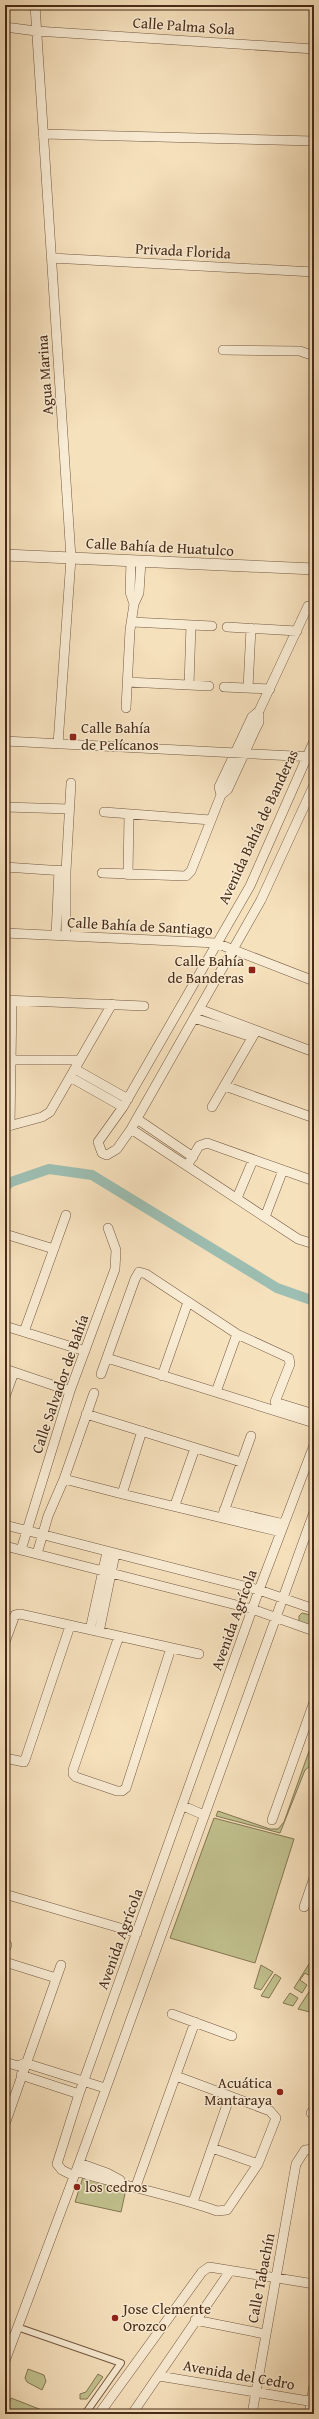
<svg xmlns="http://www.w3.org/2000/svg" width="319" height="2419" font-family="'Gentium Book Plus',serif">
	<rect width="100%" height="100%" fill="#f6e1bd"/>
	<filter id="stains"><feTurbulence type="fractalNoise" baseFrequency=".005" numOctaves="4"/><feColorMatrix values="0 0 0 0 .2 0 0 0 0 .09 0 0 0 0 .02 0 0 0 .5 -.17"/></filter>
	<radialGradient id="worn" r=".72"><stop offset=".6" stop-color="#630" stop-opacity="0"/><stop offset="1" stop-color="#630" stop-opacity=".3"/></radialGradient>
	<!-- green -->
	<path fill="#c1c18e" stroke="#847652" d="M302,1613L314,1616V1627L299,1621V1616Z
		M314,1737V1763L305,1770L280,1833L216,1816L218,1811L270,1829H278L284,1822Z
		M214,1818L294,1839L255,1963L170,1938Z
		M309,1964L314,1967L312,1977L305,1973L300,1980L307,1985L302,1993L294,1988Z
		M261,1965L273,1972L261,1990L254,1988Z
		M275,1974L281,1978L269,1998L261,1996Z
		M314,1984V2013L298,2009Z
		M290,1993L298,1998L293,2006L283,2003Z
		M83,2177L126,2189L121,2212L75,2202Z
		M28,2369L44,2375L46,2381L42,2390L27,2382L25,2378Z
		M98,2374L103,2377L87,2399H80V2394L86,2392Z
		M11,2398L52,2414H5Z"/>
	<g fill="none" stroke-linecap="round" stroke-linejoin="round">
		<!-- canal -->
		<path stroke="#9dbeb2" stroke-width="10" d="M5,1187L11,1182L49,1169L92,1175L277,1288L314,1301"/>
		<!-- pedestrian casing -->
		<g stroke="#735840" stroke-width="8">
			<path id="pedestrian" d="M17,2327L121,2363L85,2414"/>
		</g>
		<!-- minor casing -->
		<g stroke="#735840" stroke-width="10">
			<path id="minor" d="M35,5L71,558L58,744
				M5,27L36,31L314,49
				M43,134L314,141
				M51,258L314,272
				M223,350L300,351L314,356
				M131,561L130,592L134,604
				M132,622L212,626
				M227,627L297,631
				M127,682L209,686
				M189,685L191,625
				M224,687L270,689
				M248,688L251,628
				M126,708L130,630L134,604L139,593L141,561
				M5,741L314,757
				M314,741L250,886L123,1107L98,1142L102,1153L107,1155L117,1149L131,1129L261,900L314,785
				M221,795L219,787L252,717L259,711L308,606
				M5,807L69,809
				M104,812L211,820
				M5,867L64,871
				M102,873L186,876L191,871L221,795L228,789L255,730L259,722V711
				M128,875L129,814
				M5,933L216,943L314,981
				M56,935L59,870
				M66,936V871L71,783
				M5,1000L144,1006
				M199,1009L314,1052
				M194,1018L252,1037
				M11,1060H80
				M75,1069L128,1099
				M70,1077L123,1107
				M225,1086L314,1118
				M212,1107L256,1031
				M137,1119L193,1157
				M10,1126L12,1000
				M5,1127L42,1117L50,1112L112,1004
				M131,1129L298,1239L314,1244
				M187,1166L199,1146L207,1143L314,1181
				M237,1198L253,1160
				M265,1217L283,1170
				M5,1234L54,1249
				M5,1326L85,1351
				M24,1332L66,1215
				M107,1358L314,1423
				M5,1369L70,1391
				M101,1374L135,1279L139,1272L146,1274L237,1334L289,1358L290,1364L275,1402L314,1414
				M162,1376L188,1302
				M216,1392L237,1334
				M5,1397L14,1372
				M86,1414L241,1462
				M64,1479L122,1494L281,1532
				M122,1494L142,1431
				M175,1505L195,1448
				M224,1510L284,1524
				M222,1517L251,1436
				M5,1525L259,1590L314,1609
				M5,1546L252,1609L314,1631
				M21,1550L70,1391L115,1269L116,1250L108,1228
				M37,1554L48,1516L64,1479L94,1393
				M90,1630L107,1552
				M99,1632L115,1554
				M119,1636L73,1770V1774L76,1777L117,1791H122L126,1788L171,1648
				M5,1642L15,1615L20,1614L199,1654
				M314,1686V1688
				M5,1758L24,1762L26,1757L70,1626
				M183,1806L204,1815
				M272,1820L314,1702
				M8,1895L137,1933
				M304,1907L314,1878
				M5,1950L7,1945
				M5,1962L56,1978
				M172,2014L232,2036
				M5,2062L18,2066L25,2063L105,2088
				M21,2075L79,2094
				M311,2113L314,2109
				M5,2124L61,1965
				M212,2148L258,2164
				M79,2163L107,2173L120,2180
				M76,2171C122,2186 170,2194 217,2211L227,2210L258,2164L276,2118L270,2111L176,2076
				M74,2176L62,2170L57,2164L79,2094L259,1590L314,1445
				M136,2186L195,2022
				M193,2202L230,2096
				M195,2320L265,2334
				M5,2361L79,2163L314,1512
				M159,2376L314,2402
				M99,2414L202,2272L209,2267L314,2284
				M132,2414L230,2271
				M252,2414L296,2164L305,2150L314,2149
				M309,2414L314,2385"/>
		</g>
		<!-- tertiary casing -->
		<g stroke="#735840" stroke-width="12">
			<path id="tertiary" d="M5,555L314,569"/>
		</g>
		<!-- pedestrian -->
		<use href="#pedestrian" stroke="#f9ecd4" stroke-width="6"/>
		<!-- minor -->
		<use href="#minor" stroke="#f9ecd4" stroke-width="9"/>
		<!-- tertiary -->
		<use href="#tertiary" stroke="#f9ecd4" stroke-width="11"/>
	</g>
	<!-- markers -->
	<g fill="#8f2418" stroke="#f9ecd4" stroke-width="1.5">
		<rect x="69" y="733" width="8" height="8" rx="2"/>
		<rect x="248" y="966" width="8" height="8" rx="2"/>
		<circle cx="280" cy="2092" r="4"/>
		<circle cx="77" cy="2187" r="4"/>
		<circle cx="115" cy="2318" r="4"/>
	</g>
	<g text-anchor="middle" stroke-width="3" stroke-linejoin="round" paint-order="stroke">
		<!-- street labels -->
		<g font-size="15" fill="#472a16" stroke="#f9ecd4">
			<text transform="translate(184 26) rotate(4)" y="5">Calle Palma Sola</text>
			<text transform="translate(183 251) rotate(3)" y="5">Privada Florida</text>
			<text transform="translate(45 375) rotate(-94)" y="5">Agua Marina</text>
			<text transform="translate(160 547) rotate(3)" y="5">Calle Bahía de Huatulco</text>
			<text transform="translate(258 827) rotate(-65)" y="5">Avenida Bahía de Banderas</text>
			<text transform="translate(140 926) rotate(3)" y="5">Calle Bahía de Santiago</text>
			<text transform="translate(60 1384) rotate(-71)" y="5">Calle Salvador de Bahía</text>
			<text transform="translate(234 1620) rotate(-70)" y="5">Avenida Agrícola</text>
			<text transform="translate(120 1939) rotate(-70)" y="5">Avenida Agrícola</text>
			<text transform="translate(261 2278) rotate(-79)" y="5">Calle Tabachín</text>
			<text transform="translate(239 2375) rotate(10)" y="5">Avenida del Cedro</text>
		</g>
		<!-- poi labels -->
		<g font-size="15" fill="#472a16" stroke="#f9ecd4" text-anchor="start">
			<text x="81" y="733">Calle Bahía<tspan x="81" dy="17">de Pelícanos</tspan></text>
			<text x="244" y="966" text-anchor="end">Calle Bahía<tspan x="244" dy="17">de Banderas</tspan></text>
			<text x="272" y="2088" text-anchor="end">Acuática<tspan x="272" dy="17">Mantaraya</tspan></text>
			<text x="85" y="2192">los cedros</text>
			<text x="123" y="2314">Jose Clemente<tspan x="123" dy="17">Orozco</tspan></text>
		</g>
	</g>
	<!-- margin -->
	<rect width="319" height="2419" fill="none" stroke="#f6e1bd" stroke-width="20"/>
	<rect x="6" y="6" width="307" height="2407" fill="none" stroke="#472a16" stroke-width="2"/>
	<rect x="10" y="10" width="299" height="2399" fill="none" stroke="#472a16"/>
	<rect width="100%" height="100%" filter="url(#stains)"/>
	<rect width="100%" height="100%" fill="url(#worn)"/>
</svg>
